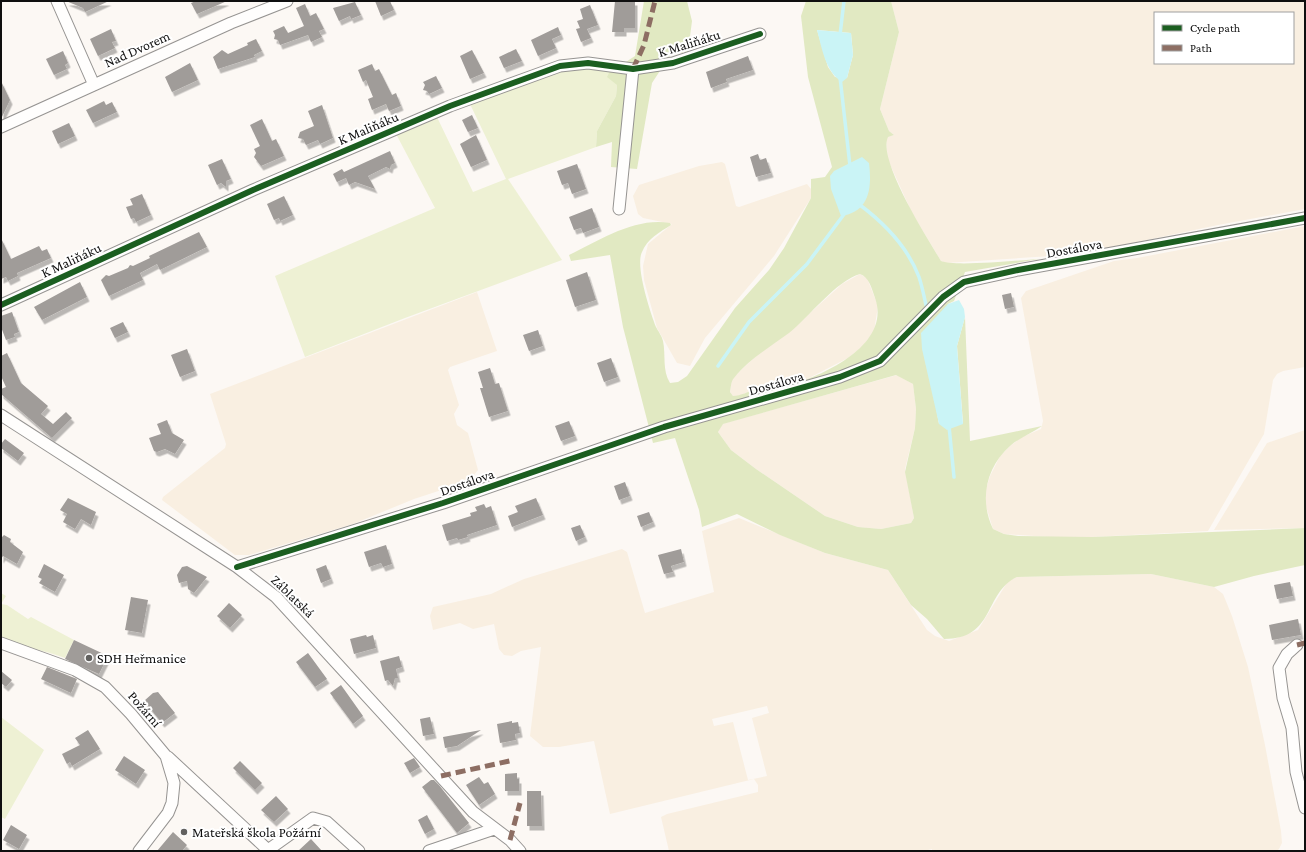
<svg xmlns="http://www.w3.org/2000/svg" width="1306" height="852" font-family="'Crimson Pro',serif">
	<defs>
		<filter id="shadow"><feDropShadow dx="2.5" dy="4.5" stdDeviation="0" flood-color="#0004"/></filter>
	</defs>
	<rect width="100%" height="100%" fill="#fcf8f4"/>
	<!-- farmland -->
	<path fill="#f9efe1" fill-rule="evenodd" d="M891,1H1305V209L1218,225L1109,248L1051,256L946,263L941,261L912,213L888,160L886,140L887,137L894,135L889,131L880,109L899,32ZM1155,13H1293V63H1155Z
		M722,162L725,164L736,206L739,207L807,184L811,189V198L774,256L705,338L690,366L677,363L657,328L644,280L643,266L648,244L672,224L643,218L638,214L633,196L639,185L699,166Z
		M1305,226V367L1283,371L1277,374L1273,380L1264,434L1208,531L1092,537H1049L1004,534L993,529L985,503L986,489L990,476L1000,456L1010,446L1022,437L1041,429L1043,421L1021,298L1026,291L1114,261L1137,258Z
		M860,274L867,278L878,306L874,331L863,346L848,358L803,381L768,390L757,389L738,396H733L730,392L732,379L742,369L765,348L788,333L842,284Z
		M477,292L497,351L450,367L448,370L459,405L454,414L457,425L468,433L478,470L469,481L414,499L353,524L249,555H235L162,500L163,497L225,448L226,444L210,394Z
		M897,375L913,384L916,409L915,428L905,469L914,518L911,523L881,529L858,527L825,516L756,469L731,450L718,432L722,424Z
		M1305,430V528L1214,530L1267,443Z
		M739,518L825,553L888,570L927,630L935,636L949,641L978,630L1008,581L1017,577L1151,574L1214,587L1223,594L1232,616L1248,667L1265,745L1281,831L1282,843L1279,849L1277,851H932V849L924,851H669L661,817L667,814L758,792V785L754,779L610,814L594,741L559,747H543L530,736L541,647L521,651L512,656L504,655L499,649L494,624L473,629L460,623L433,630L430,616L433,607L491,594L524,579L622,549L627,552L645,613L714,592L702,531ZM767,706L769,713L752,718L767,776L748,780L733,722L714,726L712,719Z"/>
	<!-- green -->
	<path fill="#eef1d4" d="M588,65L614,69L617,85L616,96L597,131L596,147L508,179L562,260L405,318L305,357L275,276L435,208L395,132L436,115L473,192L506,179L469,102L557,70Z
		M1,593L6,596L1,604L7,605L28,619L31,617L74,640L65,658C44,650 23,647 1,640Z
		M1,717L44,750L5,819L1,817Z"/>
	<!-- forest -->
	<path fill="#e1e9c2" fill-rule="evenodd" d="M644,1H687L692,21L688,52L671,54L652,83L637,169L611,167L612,142L596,147L597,131L616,96L617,85L607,77L609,73L635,56Z
		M806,1H891L899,32L880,109L889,131L894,135L888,137C877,160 928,239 941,261C954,267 1021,260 1039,259L965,272L954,301L948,304L932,386L939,424L963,423L957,346L965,317L970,441L1042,426C1032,433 1019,438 1010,446C986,467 979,500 993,529L1004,534L1018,536L1092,537L1305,528V565L1254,576L1214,587L1151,574L1017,577C983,593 996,639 944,639L927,619L911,605L888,570L825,553L780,535L737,514L702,527L699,510L675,438L653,443L623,327L610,255L571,261L569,255C600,240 635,217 670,223L671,225C660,232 647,239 642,252C635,266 650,311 656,327C658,331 662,336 663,341C666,355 662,370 670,383L678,382L687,376L735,308L769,270L784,248L811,198V179L825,177L832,167L808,77L801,16ZM817,30L851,33L853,55L847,78L835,77L828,67ZM860,274C869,277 872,289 875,298C892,345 822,377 786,386C781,388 774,390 768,390C764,391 760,389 756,390C748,391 741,396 733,396L730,392C731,387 731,381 734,378C749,359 770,347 789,333C808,318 837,280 860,274ZM896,375L913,384L916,409L915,428L905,472L914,518L911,523L881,529L858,527L825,516L756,469L731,450L718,432L723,424Z"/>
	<!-- water -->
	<path fill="#caf4f6" d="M817,30L851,33L853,55L847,78L842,82C825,71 822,48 817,30Z
		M862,157L869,163C872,187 870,212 841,216L831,189L830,176L834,171Z
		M959,300L964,309L965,317L957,346L963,424L947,430L939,424L922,349L921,333L948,304Z"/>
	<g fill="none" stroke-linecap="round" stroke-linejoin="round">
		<!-- stream -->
		<path stroke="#caf4f6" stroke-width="3.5" d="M840,35L844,1
			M840,77L850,166
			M860,205C884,223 908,248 919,277C922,286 924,296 926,305
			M718,366L749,322L807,264L845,213
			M949,426L954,477"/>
	</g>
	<!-- building -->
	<path fill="#a09c99" filter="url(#shadow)" d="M66,1H109L85,12L83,8Z
		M196,1H227L197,14L191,3Z
		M375,1H390L394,10L381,16Z
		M615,1H635V28H624V32H612Z
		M355,2L361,15L351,19L350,16L339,21L333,8Z
		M305,4L310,16L316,13L324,29L319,31L322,37L311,42L308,35L280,45L278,40L274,39L275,35L273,31L284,26L288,33L304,26L296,8Z
		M590,5L598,25L587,29L591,38L581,42L576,29L580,28L577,21L583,19L580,9Z
		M558,27L561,35L552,39L556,48L538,56L531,40Z
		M111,29L116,41L112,42L115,48L98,56L90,39Z
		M256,39L262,51L254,55L255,57L218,69L213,57L222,50L228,54L248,45L247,43Z
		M516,49L522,61L504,68L499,57Z
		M472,50L484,73L470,79L460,56Z
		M63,51L68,63L65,65L67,69L54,75L46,59Z
		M748,56L753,70L726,79L727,82L711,88L706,72Z
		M190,63L198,80L172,92L165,77Z
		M372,64L375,71L379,69L392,95L396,93L401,106L389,111L386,104L372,110L368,99L373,97L366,80L363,82L358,70Z
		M436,76L442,88L429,94L427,91L423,90L425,85L423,82Z
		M1,81L10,100L1,119Z
		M104,101L106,105L112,102L117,112L93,123L86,110Z
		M322,105L333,138L320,144L318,140L306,145L303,139L298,138L300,132L314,126L308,111Z
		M472,115L478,128L468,132L462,120Z
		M262,119L272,141L276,139L284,156L261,166L254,157L256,153L254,149L260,146L250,125Z
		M69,123L75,136L58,144L52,131Z
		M476,135L487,160L471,167L460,144Z
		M390,151L395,163L391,165L390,169L386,167L368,176L375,189L355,182L349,185L346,178L337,182L333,174L342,169L344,172Z
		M758,154L760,160L766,158L771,173L756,177L750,157Z
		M222,159L231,179L226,181V187L221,183L217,185L208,165Z
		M577,164L586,189L572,194L568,183L562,185L557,171Z
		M142,194L151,215L136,222L134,218L131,219L126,207L133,205L130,199Z
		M284,196L293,215L280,221L279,218L274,220L267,204Z
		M592,208L599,227L583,233L581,228L574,230L569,217Z
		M199,232L207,247L160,270L157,264L140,273L143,280L109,296L101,280L106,275L109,276L128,268L130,265L133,266L150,258L149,256Z
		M1,238L11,259L39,246L42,251L47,249L51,258L17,273L18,276L8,281L6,277L1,279Z
		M587,272L596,300L575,307L566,280Z
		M80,282L87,297L42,320L34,307Z
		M1011,293L1014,307L1005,309L1002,295Z
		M12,312L19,332L14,334L15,337L6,340L1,327V316Z
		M123,322L128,332L115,338L110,328Z
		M538,330L543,346L529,351L523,335Z
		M187,349L195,371L180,377L171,355Z
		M7,353L21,383L48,406L41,414L53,424L66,412L72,418L52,438L1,394V389L6,387L1,376V356Z
		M611,358L618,377L604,382L597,363Z
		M490,368L495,384L499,383L508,411L489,417L480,388H483L478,372Z
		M167,420L172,433L184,440L175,454L165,449L157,452L154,451L149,438L161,434L157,424Z
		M569,421L575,436L561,441L555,426Z
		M5,439L24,453L18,461L1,448V444Z
		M625,482L630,496L619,500L614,486Z
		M68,498L96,512L91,525L81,519L75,529L63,522L67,514L60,510Z
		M536,498L543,515L512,527L508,516L518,512L515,506Z
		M484,504L486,508L491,506L497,525L467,535L468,537L458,540L457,538L447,541L442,525L471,516L470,513L477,511L475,507Z
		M649,512L653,522L641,527L637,516Z
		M580,525L585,537L576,541L571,528Z
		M4,535L11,539L10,542L23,552L17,564L3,556L1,559V538Z
		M386,545L392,564L383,567L381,563L369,567L364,552Z
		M681,549L684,562L671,566L673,572L664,574L658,555Z
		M44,564L64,575L55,592L39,583L42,579L38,577Z
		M326,565L331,579L321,583L316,569Z
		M187,566L207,577L194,593L188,589L187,581L179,583L177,575L182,567Z
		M1290,582L1293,596L1277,599L1274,585Z
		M131,597L148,600L142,633L125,630Z
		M229,603L242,615L230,628L217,616Z
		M1298,619L1301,635L1272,640L1269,625Z
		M366,635L367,637L373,635L376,648L354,654L350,639Z
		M74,640L108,656L99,674L65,659Z
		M308,653L327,679L315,687L296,662Z
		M399,656L402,667L396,669L398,678H395L393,686L388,680L385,681L380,661Z
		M47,667L77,679L71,693L41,679Z
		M1,671L12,680L6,687L1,683Z
		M341,685L363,716L353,724L330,693Z
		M158,692L175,713L162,723L144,701L153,693Z
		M430,717L434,734L423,736L420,719Z
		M512,721V723L518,722L520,733L515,734L516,740L500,743L497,724Z
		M88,730L100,749L72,766L70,762L67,764L62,754L80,745L75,738Z
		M481,730L457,746L445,748L443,737Z
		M124,756L145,770L136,784L115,770Z
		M414,758L420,767L410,773L404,763Z
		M240,761L262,783L255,790L233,768Z
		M517,773V779H519V791H505V774Z
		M479,777L484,784L488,782L495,794L479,805L466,785Z
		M431,780H434L439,785L469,823L457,833L422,787Z
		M527,791H541L542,826H527Z
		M276,796L288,809L274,822L261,810Z
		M427,815L434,829L425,834L418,820Z
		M11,825L27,835L19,849L3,840Z
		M173,832L187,845L182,851H157Z
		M311,839L322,851H298Z"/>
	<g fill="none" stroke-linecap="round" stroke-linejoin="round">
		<!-- minor casing -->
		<g stroke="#969492" stroke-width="13">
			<path id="minor" d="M57,1L94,85
				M1,127L231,23L287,1
				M619,209L633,69
				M1,305L253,190L450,106L560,66L588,63L633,69L673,63L760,34
				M1,415L237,567L276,597L473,812L510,840L520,851
				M237,567L443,503L664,427L840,377L880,361L943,297L964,282L1018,270L1305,218
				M1,643L75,670L105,687L131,714L166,756L174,783L172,803L168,813L139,851
				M1297,645L1287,654L1279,668L1283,698L1292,728L1296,772L1305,808
				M168,757L268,850L313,818L327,822L359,851
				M429,851L494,829"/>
		</g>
		<!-- minor -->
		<use href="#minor" stroke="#fffefd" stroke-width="11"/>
		<!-- quiet -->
		<path stroke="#8d6e63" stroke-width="5" stroke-dasharray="10 5" stroke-linecap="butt" d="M633,69L644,45L655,1
			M1297,645L1305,643
			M441,776L514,760
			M510,840L520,803"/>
		<!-- cycleway casing -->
		<g stroke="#fff" stroke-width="8">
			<path id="cycleway" d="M1,305L253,190L450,106L560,66L588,63L633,69L673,63L760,34
				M237,567L443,503L664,427L840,377L880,361L943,297L964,282L1018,270L1305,218"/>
		</g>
		<!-- cycleway -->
		<use href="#cycleway" stroke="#1b5e20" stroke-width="6"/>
	</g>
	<!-- markers -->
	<g fill="#62615f" stroke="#fff" stroke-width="1.5">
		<circle cx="89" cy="658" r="4"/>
		<circle cx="184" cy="832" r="4"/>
	</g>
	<g text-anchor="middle" stroke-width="4" stroke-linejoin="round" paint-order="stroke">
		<!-- street labels -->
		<g font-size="14" fill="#0f0f0f" stroke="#fff">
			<text transform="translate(689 43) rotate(-17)" y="5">K Maliňáku</text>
			<text transform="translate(137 49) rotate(-24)" y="5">Nad Dvorem</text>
			<text transform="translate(368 128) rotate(-23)" y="5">K Maliňáku</text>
			<text transform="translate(1074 248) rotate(-10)" y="5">Dostálova</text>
			<text transform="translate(71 260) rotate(-25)" y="5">K Maliňáku</text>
			<text transform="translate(776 383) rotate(-16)" y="5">Dostálova</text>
			<text transform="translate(467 482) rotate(-19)" y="5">Dostálova</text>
			<text transform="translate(293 596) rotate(44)" y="5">Záblatská</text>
			<text transform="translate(145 709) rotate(49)" y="5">Požární</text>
		</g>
		<!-- poi labels -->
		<g font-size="14" fill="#0f0f0f" stroke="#fff" text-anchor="start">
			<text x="97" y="663">SDH Heřmanice</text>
			<text x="192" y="837">Mateřská škola Požární</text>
		</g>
	</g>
	<!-- border -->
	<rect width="1306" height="852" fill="none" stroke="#0f0f0f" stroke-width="4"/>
	<!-- legend -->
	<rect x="1154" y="12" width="140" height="52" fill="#ffffff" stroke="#9f9f9f"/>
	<rect x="1162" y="25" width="20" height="6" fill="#1b5e20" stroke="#9f9f9f"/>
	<text x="1190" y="32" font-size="12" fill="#0f0f0f">Cycle path</text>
	<rect x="1162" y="45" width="20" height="6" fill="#8d6e63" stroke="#9f9f9f"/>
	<text x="1190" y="52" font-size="12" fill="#0f0f0f">Path</text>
</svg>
